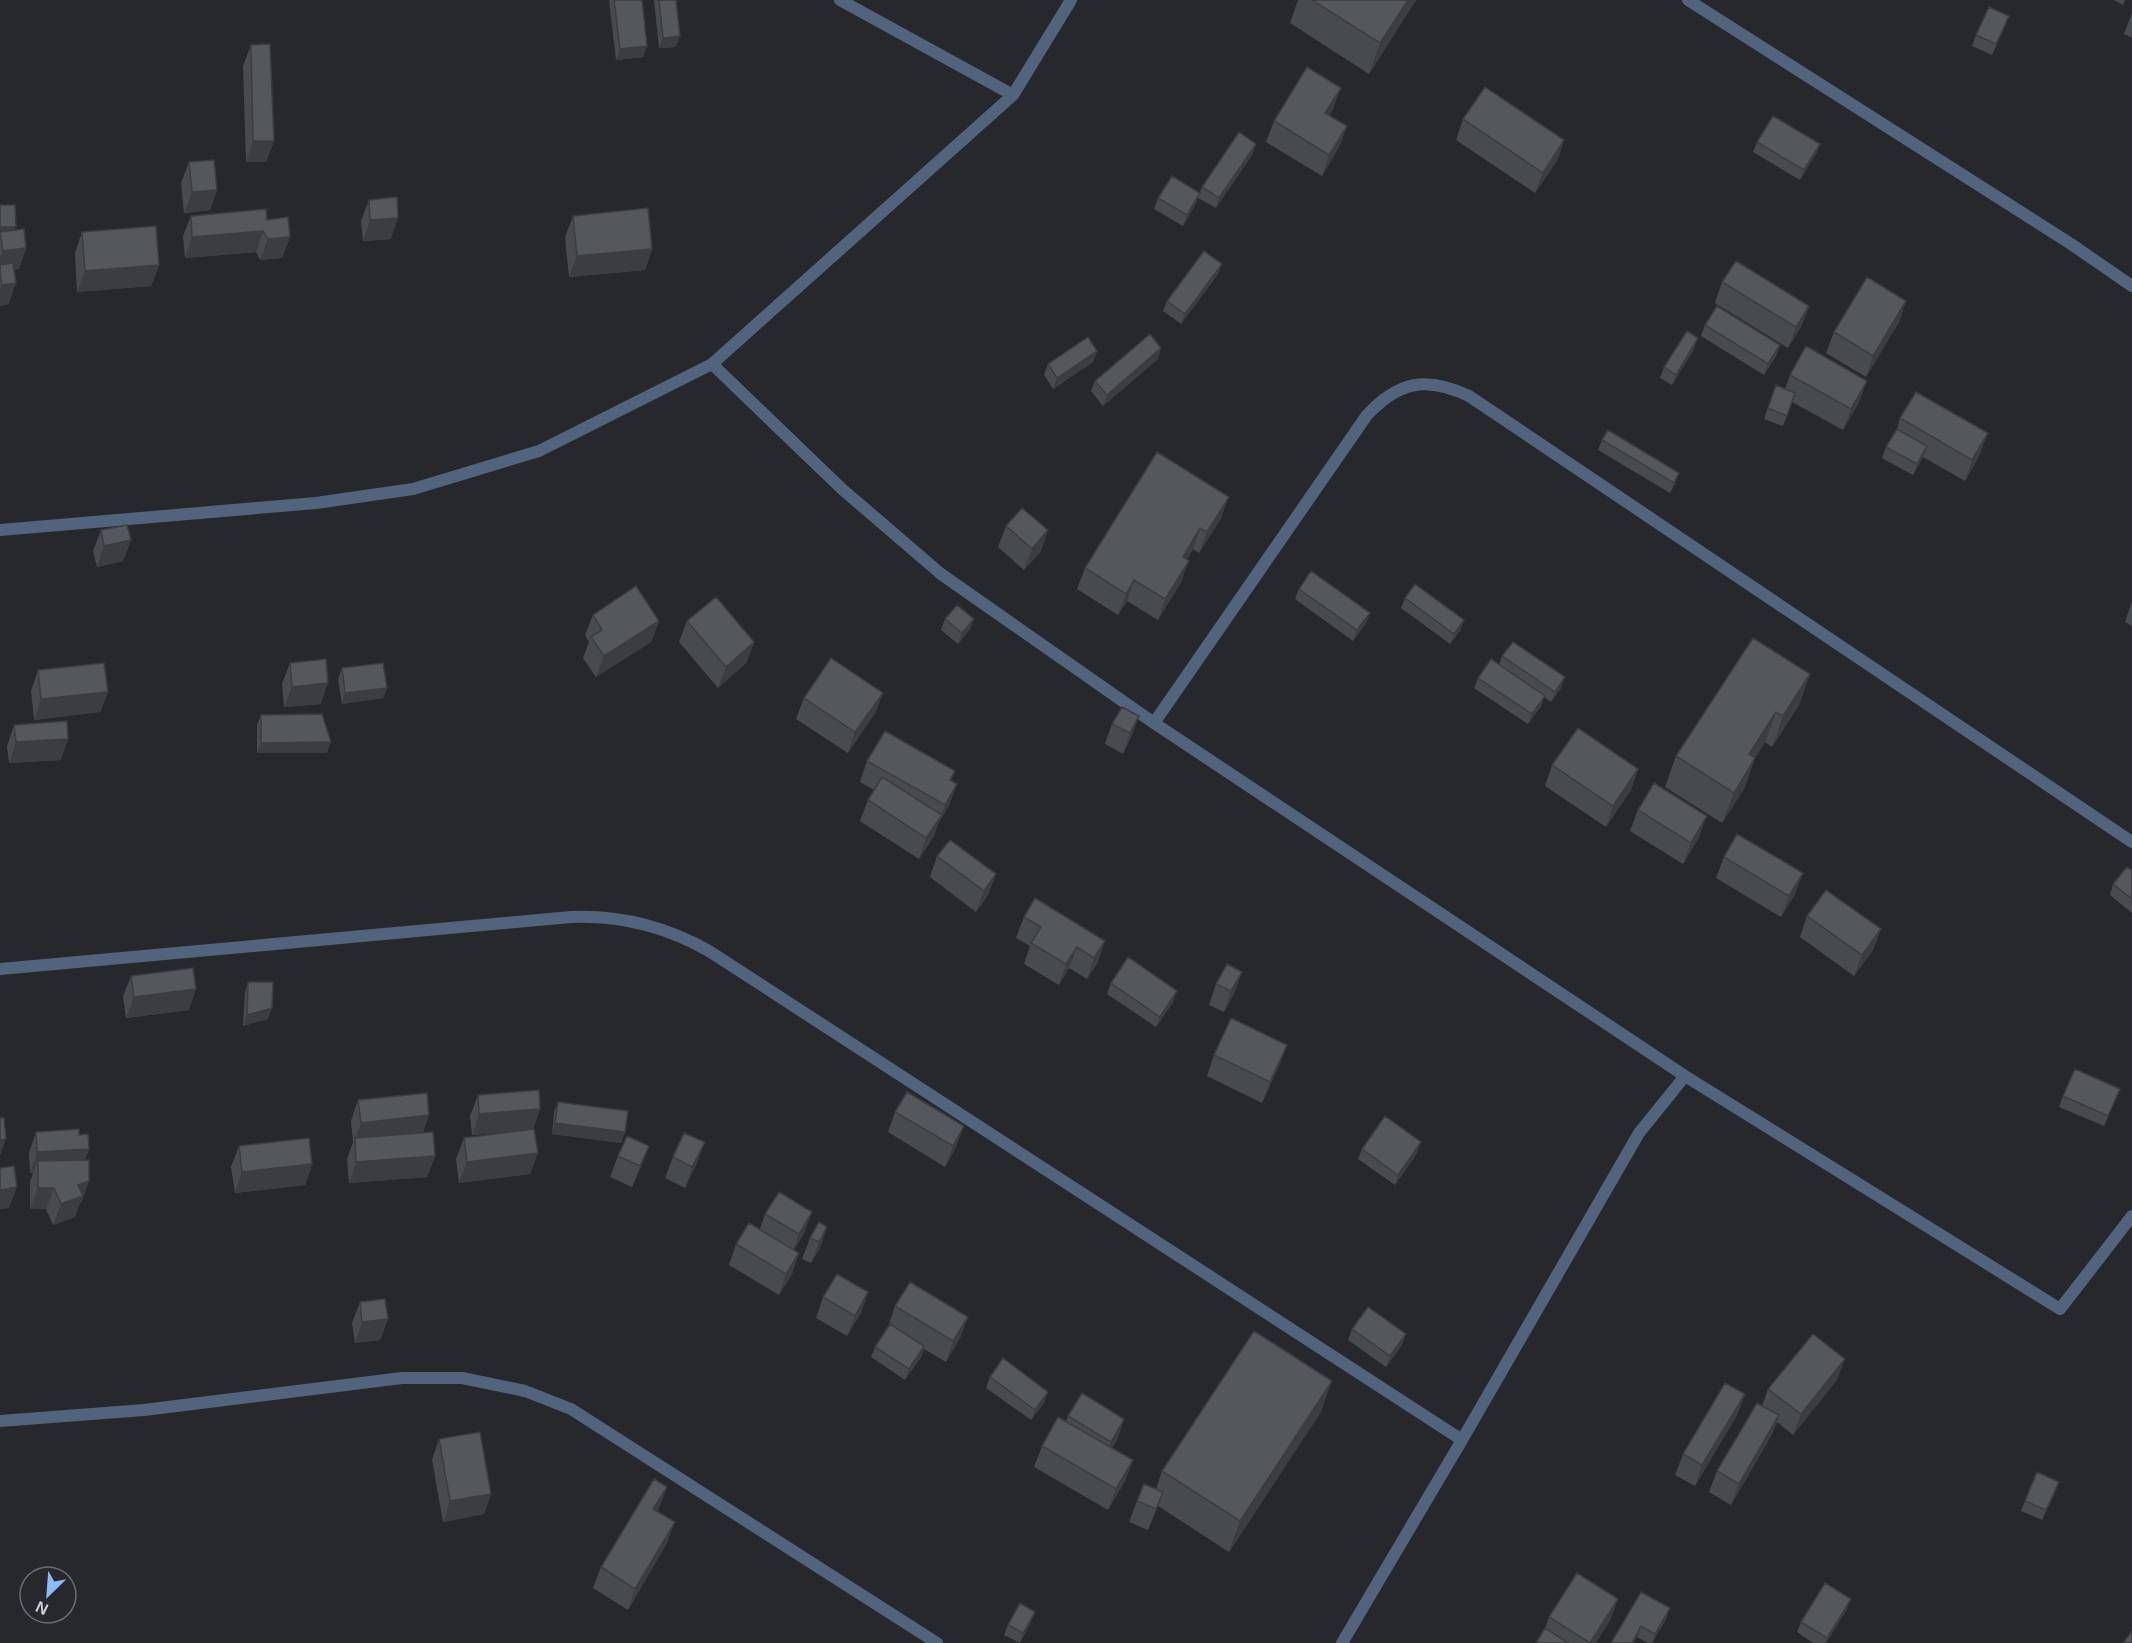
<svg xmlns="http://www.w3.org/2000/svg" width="2132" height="1643" font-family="Arial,sans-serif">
	<rect width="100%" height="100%" fill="#26282c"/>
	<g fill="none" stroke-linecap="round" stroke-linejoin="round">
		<!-- minor -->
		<path stroke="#52647d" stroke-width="12" d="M840,0L1013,95
			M1688,0L2071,244L2132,286
			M712,364L842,489L941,574L1154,723L1685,1076L2060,1309L2132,1216
			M0,530L316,503L413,489L539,451L712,364L1013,95L1071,0
			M1154,723L1367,415C1399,381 1426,376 1469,396L2132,842
			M0,969L571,917C621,915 665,926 709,951L1462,1440
			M0,1421L144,1410L402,1378H462L525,1391L571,1409L937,1643
			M1342,1643L1462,1440L1639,1133L1685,1076"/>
	</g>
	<!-- wall -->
	<path fill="#484b4e" d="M609,0H642L647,46L643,57L616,60Z
		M654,0H676V47L659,48Z
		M1298,0H1416L1369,74L1290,23Z
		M2114,0H2125L2123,5Z
		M2132,13V38L2124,34Z
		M2009,16L1992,55L1972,46L1976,35Z
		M251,45L274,141L266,162H246L243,66Z
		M1333,109L1329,116L1347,126L1339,147L1322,176L1266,142L1274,121Z
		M1463,119L1564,140L1557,161L1535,193L1456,140Z
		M1757,142L1820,144L1816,154L1800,180L1753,152Z
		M1256,144L1252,155L1216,208L1198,198L1196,203L1183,226L1154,209L1158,198L1200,192L1202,187Z
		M189,162L217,190L210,210L184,213L181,183Z
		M369,200L391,239L363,241L361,221Z
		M0,205L26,248L19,269L14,270L9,304L0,306Z
		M191,216L267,220L290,237L282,258L260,260L256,252L185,258L183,236Z
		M573,216L652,249L645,270L569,277L565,237Z
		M82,232L159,265L151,286L77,292L75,253Z
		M1222,264L1218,274L1181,324L1163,311L1167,301Z
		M1722,282L1809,306L1801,327L1788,348L1715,303Z
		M1906,301L1899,322L1866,377L1826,353L1834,332Z
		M1705,325L1780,345L1776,356L1764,375L1701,336Z
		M1694,349L1672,385L1660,378L1664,367Z
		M1097,351L1093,362L1053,389L1044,375L1048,364Z
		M1158,359L1103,406L1091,391L1095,381Z
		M1790,375L1859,402L1843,430L1792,402L1783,426L1764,419L1776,385L1785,389Z
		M1900,418L1980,454L1965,481L1923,457L1913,475L1882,458L1886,447L1897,429Z
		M1602,440L1679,473L1675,484L1670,493L1598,450Z
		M1221,518L1199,553L1193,549L1187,559L1181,582L1158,620L1127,601L1118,615L1077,589L1085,568Z
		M1006,526L1048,530L1041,551L1024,570L998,547Z
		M101,530L131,540L123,561L97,567L93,551Z
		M1299,589L1370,613L1366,623L1353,641L1295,599Z
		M1405,598L1464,620L1460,631L1450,644L1401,608Z
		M2132,601V626L2125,622Z
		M593,615L659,621L651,642L596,677L583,658L589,642L585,635Z
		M945,619H974L970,629L958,644L941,630Z
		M687,621L754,642L746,663L718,688L679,642Z
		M1502,656L1561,688L1551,702L1544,697L1541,706L1528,724L1474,688L1478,678L1499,665Z
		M290,663L321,704L284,707L282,684Z
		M342,668L387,688L383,698L342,704L338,679Z
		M38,670L108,692L100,712L34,720L31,691Z
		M1810,674L1799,705L1772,747L1765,742L1755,758L1744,789L1722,823L1665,787L1676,756Z
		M883,693L875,713L848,753L796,719L804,698Z
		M261,715L327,753H257V725Z
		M1139,716L1131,737L1123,754L1105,744L1112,724Z
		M14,725L61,760L9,763L7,746Z
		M867,761L955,771L951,781L957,784L949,805L938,824L934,836L919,859L860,821L868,800L874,790L860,782Z
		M1552,765L1638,769L1631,790L1606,827L1545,786Z
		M1638,810L1699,837L1683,864L1630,831Z
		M937,856L996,874L988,895L976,912L930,877Z
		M1724,857L1795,894L1781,917L1716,878Z
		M2132,870V913L2110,895L2113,884Z
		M1035,898L1098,962L1087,979L1069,968L1059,985L1024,964L1030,946L1016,938L1024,917Z
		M1807,916L1881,929L1873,950L1854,976L1800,937Z
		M131,976L189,1010L126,1018L123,996Z
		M248,982L268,1019L243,1026L245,992Z
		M1111,983L1173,1002L1156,1027L1107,994Z
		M1216,984L1235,992L1224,1012L1209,1005Z
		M1287,1045L1279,1066L1262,1103L1207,1076L1214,1055Z
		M2120,1089L2104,1126L2059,1107L2063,1096Z
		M478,1095L540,1109L533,1129L530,1174L459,1183L456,1159L464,1138L518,1131L472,1135L470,1116Z
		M358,1100L423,1132L435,1156L427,1177L349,1183L347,1159L353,1142L351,1121Z
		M558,1102L625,1132L621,1143L552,1134L554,1112Z
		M895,1112L956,1147L945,1167L888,1132Z
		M36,1132L79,1135L89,1149L85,1160L82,1202L80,1203L75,1217L53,1225L46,1209H30V1182L33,1173H30L29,1153Z
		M239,1146L312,1164L305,1185L235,1193L231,1167Z
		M649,1146L641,1167L632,1187L610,1177L618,1156Z
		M1362,1149L1417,1153L1395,1185L1358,1159Z
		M673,1157L697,1163L685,1188L665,1178Z
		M765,1214L804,1233L794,1250L799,1253L792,1274L779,1295L729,1265L736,1244L760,1229Z
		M827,1227L820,1248L811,1263L802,1259L810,1238Z
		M868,1292L861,1313L847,1336L816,1318L823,1297Z
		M360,1302L388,1319L380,1340L355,1343L352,1323Z
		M895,1306L968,1317L960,1338L946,1362L924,1349L921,1357L905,1380L871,1357L875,1347L888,1327Z
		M1352,1329L1402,1345L1386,1367L1348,1340Z
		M990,1377L1044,1403L1031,1420L986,1388Z
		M1837,1380L1793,1435L1777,1422L1771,1436L1731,1505L1709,1492L1717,1471L1762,1406L1768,1389Z
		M1745,1394L1737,1415L1695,1486L1675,1475L1683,1454Z
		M1321,1412L1229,1552L1158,1506L1148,1530L1129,1522L1137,1501L1156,1489L1162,1471Z
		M1068,1416L1124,1419L1117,1440L1112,1448L1133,1460L1125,1481L1108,1510L1034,1467L1042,1446L1066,1422Z
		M439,1439L491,1494L484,1514L443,1522L432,1460Z
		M667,1487L657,1511L667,1543L628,1610L593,1588L601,1567Z
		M2055,1493L2042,1520L2021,1511L2025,1501Z
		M1618,1599L1610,1620L1596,1643H1536L1545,1629L1549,1617Z
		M1670,1608L1666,1619L1652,1643H1648L1637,1637L1611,1643Z
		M1847,1609L1826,1643H1813L1797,1632L1801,1622Z
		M1031,1622L1020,1643L1004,1635L1008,1625Z"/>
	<!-- shaded-wall -->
	<path fill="#3b3d40" d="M1408,0H1416L1369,74L1380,43Z
		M2009,16L2005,27L1992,55L1996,44Z
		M680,36L676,47L659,48L663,38Z
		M647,46L643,57L616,60L620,49Z
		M1341,88L1333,109L1317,134L1325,113Z
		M1347,126L1339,147L1322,176L1329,155Z
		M1564,140L1557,161L1535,193L1543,173Z
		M253,141H274L266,162H246Z
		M1256,144L1252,155L1216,208L1219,198Z
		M1820,144L1816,154L1800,180L1804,170Z
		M217,190L210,210L184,213L192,192Z
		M1200,193L1196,203L1183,226L1187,215Z
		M398,218L391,239L363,241L370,220Z
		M0,227H16L12,237L0,232Z
		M263,231L256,252L185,258L192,237Z
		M290,237L282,258L260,260L268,239Z
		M26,248L19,269L0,272V258L3,251Z
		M652,249L645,270L569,277L577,256Z
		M1222,264L1218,274L1181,324L1185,314Z
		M159,265L151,286L77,292L85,271Z
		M16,283L9,304L0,306V290L2,285Z
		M1906,301L1899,322L1866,377L1873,356Z
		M1809,306L1801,327L1788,348L1796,327Z
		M1698,338L1694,349L1672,385L1676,375Z
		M1780,345L1776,356L1764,375L1768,364Z
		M1161,348L1158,359L1103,406L1107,395Z
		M1097,351L1093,362L1053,389L1057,378Z
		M1867,381L1859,402L1843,430L1851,409Z
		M1988,433L1980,454L1965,481L1972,460Z
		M1927,446L1923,457L1913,475L1917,464Z
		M1679,473L1675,484L1670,493L1674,483Z
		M1229,497L1221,518L1199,553L1207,532Z
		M1200,528L1193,549L1175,578L1183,557Z
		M1048,530L1041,551L1024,570L1032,549Z
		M131,540L123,561L97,567L104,546Z
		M1189,561L1181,582L1158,620L1165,599Z
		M1134,580L1127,601L1118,615L1126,594Z
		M1370,613L1366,623L1353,641L1357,630Z
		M974,619L970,629L958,644L962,633Z
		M1464,620L1460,631L1450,644L1454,634Z
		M659,621L651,642L596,677L604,656Z
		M754,642L746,663L718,688L726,667Z
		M1810,674L1799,705L1772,747L1783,716Z
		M1565,677L1561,688L1551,702L1555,692Z
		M328,683L321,704L284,707L292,687Z
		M387,688L383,698L342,704L345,693Z
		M108,692L100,712L34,720L41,699Z
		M883,693L875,713L848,753L855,732Z
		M1545,696L1541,706L1528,724L1532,714Z
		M1776,712L1765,742L1738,785L1749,754Z
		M1139,716L1131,737L1123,754L1130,733Z
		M68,739L61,760L9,763L16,742Z
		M331,742L327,753H257L261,743Z
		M1755,758L1744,789L1722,823L1734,793Z
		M1638,769L1631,790L1606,827L1613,806Z
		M957,784L949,805L938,824L934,836L919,859L926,838L941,816L945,805Z
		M1707,816L1699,837L1683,864L1691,843Z
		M1803,873L1795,894L1781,917L1789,896Z
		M996,874L988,895L976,912L984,891Z
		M1881,929L1873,950L1854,976L1862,955Z
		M1105,941L1098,962L1087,979L1094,958Z
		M1077,947L1069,968L1059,985L1066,964Z
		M1242,972L1235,992L1224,1012L1231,991Z
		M196,989L189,1010L126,1018L134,997Z
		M1177,991L1173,1002L1156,1027L1160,1017Z
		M272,1008L268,1019L243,1026L247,1015Z
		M1287,1045L1279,1066L1262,1103L1270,1082Z
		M540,1109L532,1130L472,1135L479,1114Z
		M429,1115L422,1136L355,1140L361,1123Z
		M555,1123L625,1132L621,1143L552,1134Z
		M964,1126L956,1147L945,1167L953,1146Z
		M6,1139L0,1156V1140Z
		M705,1142L697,1163L685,1188L692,1167Z
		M1421,1142L1417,1153L1395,1185L1398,1175Z
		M649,1146L641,1167L632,1187L640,1166Z
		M89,1149L81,1170L38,1161L33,1173H30L37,1152Z
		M538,1153L530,1174L459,1183L467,1162Z
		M435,1156L427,1177L349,1183L356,1162Z
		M312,1164L305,1185L235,1193L242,1172Z
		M89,1181L82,1202L80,1203L75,1217L53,1225L61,1204L78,1185Z
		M17,1187L9,1208L0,1209V1190Z
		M38,1188H54L46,1209H30Z
		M812,1212L804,1233L791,1255L799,1234Z
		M827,1227L820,1248L811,1263L819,1242Z
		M799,1253L792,1274L779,1295L786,1274Z
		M868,1292L861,1313L847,1336L855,1316Z
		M968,1317L960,1338L946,1362L953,1341Z
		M388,1319L380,1340L355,1343L362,1322Z
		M1406,1334L1402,1345L1386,1367L1390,1356Z
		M924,1346L921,1357L905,1380L909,1369Z
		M1845,1359L1837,1380L1793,1435L1801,1414Z
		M1332,1381L1321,1412L1229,1552L1240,1521Z
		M1048,1392L1044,1403L1031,1420L1035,1410Z
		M1745,1394L1737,1415L1695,1486L1702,1465Z
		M1779,1415L1771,1436L1731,1505L1739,1484Z
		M1124,1419L1117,1440L1103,1463L1111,1442Z
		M1133,1460L1125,1481L1108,1510L1116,1489Z
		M2059,1482L2055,1493L2042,1520L2046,1510Z
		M667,1487L659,1508L646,1530L653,1509Z
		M1163,1492L1155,1513L1148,1530L1156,1509Z
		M491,1494L484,1514L443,1522L450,1501Z
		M675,1522L667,1543L628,1610L635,1589Z
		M1618,1599L1610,1620L1596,1643H1590Z
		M1851,1599L1847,1609L1826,1643H1825L1827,1638Z
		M1670,1608L1666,1619L1652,1643L1655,1634Z
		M1035,1612L1031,1622L1020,1643L1023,1633Z
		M1641,1626L1637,1637L1634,1643H1632Z"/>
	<!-- building -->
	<path fill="#54575b" stroke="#3b3d40" stroke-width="1.5" d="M614,0H642L647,46L620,49Z
		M659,0H676L680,36L663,38Z
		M1312,0H1408L1380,43Z
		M1989,7L2009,16L1996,44L1976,35Z
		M270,44L274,141H253L251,45Z
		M1307,67L1341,88L1325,113L1347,126L1329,155L1274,121Z
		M1485,87L1564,140L1543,173L1463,119Z
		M1773,116L1820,144L1804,170L1757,142Z
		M1239,132L1256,144L1219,198L1202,187Z
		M214,160L217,190L192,192L189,162Z
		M1172,176L1200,193L1187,215L1158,198Z
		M397,197L398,218L370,220L369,200Z
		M0,205H15L16,227H0Z
		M648,208L652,249L577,256L573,216Z
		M266,209L267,220L288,217L290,237L268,239L263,231L192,237L191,216Z
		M156,226L159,265L85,271L82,232Z
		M24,229L26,248L3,251L0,232Z
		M1204,251L1222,264L1185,314L1167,301Z
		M1736,261L1809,306L1796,327L1722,282Z
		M13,263L16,283L2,285L0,275V265Z
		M1867,277L1906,301L1873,356L1834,332Z
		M1717,306L1780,345L1768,364L1705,325Z
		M1687,331L1698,338L1676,375L1664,367Z
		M1150,334L1161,348L1107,395L1095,381Z
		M1088,337L1097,351L1057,378L1048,364Z
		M1806,346L1867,381L1851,409L1790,375Z
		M1776,385L1795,393L1787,416L1768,408Z
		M1916,392L1988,433L1972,460L1900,418Z
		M1897,429L1927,446L1917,464L1886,447Z
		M1608,430L1679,473L1674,483L1602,440Z
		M1157,452L1229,497L1207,532L1200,528L1183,557L1189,561L1165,599L1134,580L1126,594L1085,568Z
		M1022,508L1048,530L1032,549L1006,526Z
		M127,525L131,540L104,546L101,530Z
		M1311,571L1370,613L1357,630L1299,589Z
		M1415,584L1464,620L1454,634L1405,598Z
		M636,586L659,621L604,656L591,637L602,630L593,615Z
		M716,597L754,642L726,667L687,621Z
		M957,605L974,619L962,633L945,619Z
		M1753,638L1810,674L1783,716L1776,712L1749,754L1755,758L1734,793L1676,756Z
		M1513,642L1565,677L1555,692L1502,656Z
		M831,658L883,693L855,732L804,698Z
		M326,659L328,683L292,687L290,663Z
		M1491,659L1545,696L1532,714L1478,678Z
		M104,663L108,692L41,699L38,670Z
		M383,663L387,688L345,693L342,668Z
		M1122,707L1139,716L1130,733L1112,724Z
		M322,714L331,742L261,743V715Z
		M67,721L68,739L16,742L14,725Z
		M1578,728L1638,769L1613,806L1552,765Z
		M885,731L955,771L950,780L957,784L945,805L867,761Z
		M882,777L942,815L926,838L868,800Z
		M1654,783L1707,816L1691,843L1638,810Z
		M1737,834L1803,873L1789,896L1724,857Z
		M950,840L996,874L984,891L937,856Z
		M2127,867L2132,870V899L2113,884Z
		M1826,890L1881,929L1862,955L1807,916Z
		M1035,898L1105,941L1094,958L1077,947L1066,964L1031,943L1041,927L1024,917Z
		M1128,957L1177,991L1160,1017L1111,983Z
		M1227,964L1242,972L1231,991L1216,984Z
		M193,968L196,989L134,997L131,976Z
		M248,982H273L272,1008L247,1015Z
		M1231,1018L1287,1045L1270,1082L1214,1055Z
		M2075,1069L2120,1089L2108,1116L2063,1096Z
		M539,1090L540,1109L479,1114L478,1095Z
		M907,1092L964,1126L953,1146L895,1112Z
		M427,1093L429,1115L361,1123L358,1100Z
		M558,1102L628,1111L625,1132L555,1123Z
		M1385,1116L1421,1142L1398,1175L1362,1149Z
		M0,1118H4L6,1139L0,1140Z
		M79,1129V1135L88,1134L89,1149L37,1152L36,1132Z
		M534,1129L538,1153L467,1162L464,1138Z
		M433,1132L435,1156L356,1162L355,1138Z
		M684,1133L705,1142L692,1167L673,1157Z
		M627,1136L649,1146L640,1166L618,1156Z
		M309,1138L312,1164L242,1172L239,1146Z
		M89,1160V1181L78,1185L83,1196L61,1204L54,1188H38V1161Z
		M14,1166L17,1187L0,1190V1168Z
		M779,1192L812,1212L799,1234L765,1214Z
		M819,1222L827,1227L819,1242L810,1238Z
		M749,1223L799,1253L786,1274L736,1244Z
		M837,1274L868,1292L855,1316L823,1297Z
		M910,1282L968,1317L953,1341L895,1306Z
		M385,1299L388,1319L362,1322L360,1302Z
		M1368,1307L1406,1334L1390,1356L1352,1329Z
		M890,1324L924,1346L909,1369L875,1347Z
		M1254,1331L1332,1381L1240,1521L1162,1471Z
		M1813,1334L1845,1359L1801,1414L1768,1389Z
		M1003,1358L1048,1392L1035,1410L990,1377Z
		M1725,1383L1745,1394L1702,1465L1683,1454Z
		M1082,1393L1124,1419L1111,1442L1068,1416Z
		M1757,1403L1779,1415L1739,1484L1717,1471Z
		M1058,1417L1133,1460L1116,1489L1042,1446Z
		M480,1432L491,1494L450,1501L439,1439Z
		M2037,1472L2059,1482L2046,1510L2025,1501Z
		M654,1479L667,1487L653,1509L675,1522L635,1589L601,1567Z
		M1144,1484L1163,1492L1156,1509L1137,1501Z
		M1577,1573L1618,1599L1590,1643L1549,1617Z
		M1825,1583L1851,1599L1827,1638L1801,1622Z
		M1641,1592L1670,1608L1655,1634L1641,1626L1632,1643H1611Z
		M1020,1603L1035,1612L1023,1633L1008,1625Z
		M1545,1628L1568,1643H1536Z
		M2132,1631V1643H2123Z"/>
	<!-- north arrow -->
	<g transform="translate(48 1595) rotate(205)"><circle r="28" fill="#26282c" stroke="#6a6c6f" stroke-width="1.5"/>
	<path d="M0-4.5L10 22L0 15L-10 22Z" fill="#88bafc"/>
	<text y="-9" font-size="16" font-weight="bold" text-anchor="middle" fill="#d0d1d4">N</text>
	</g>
</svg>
